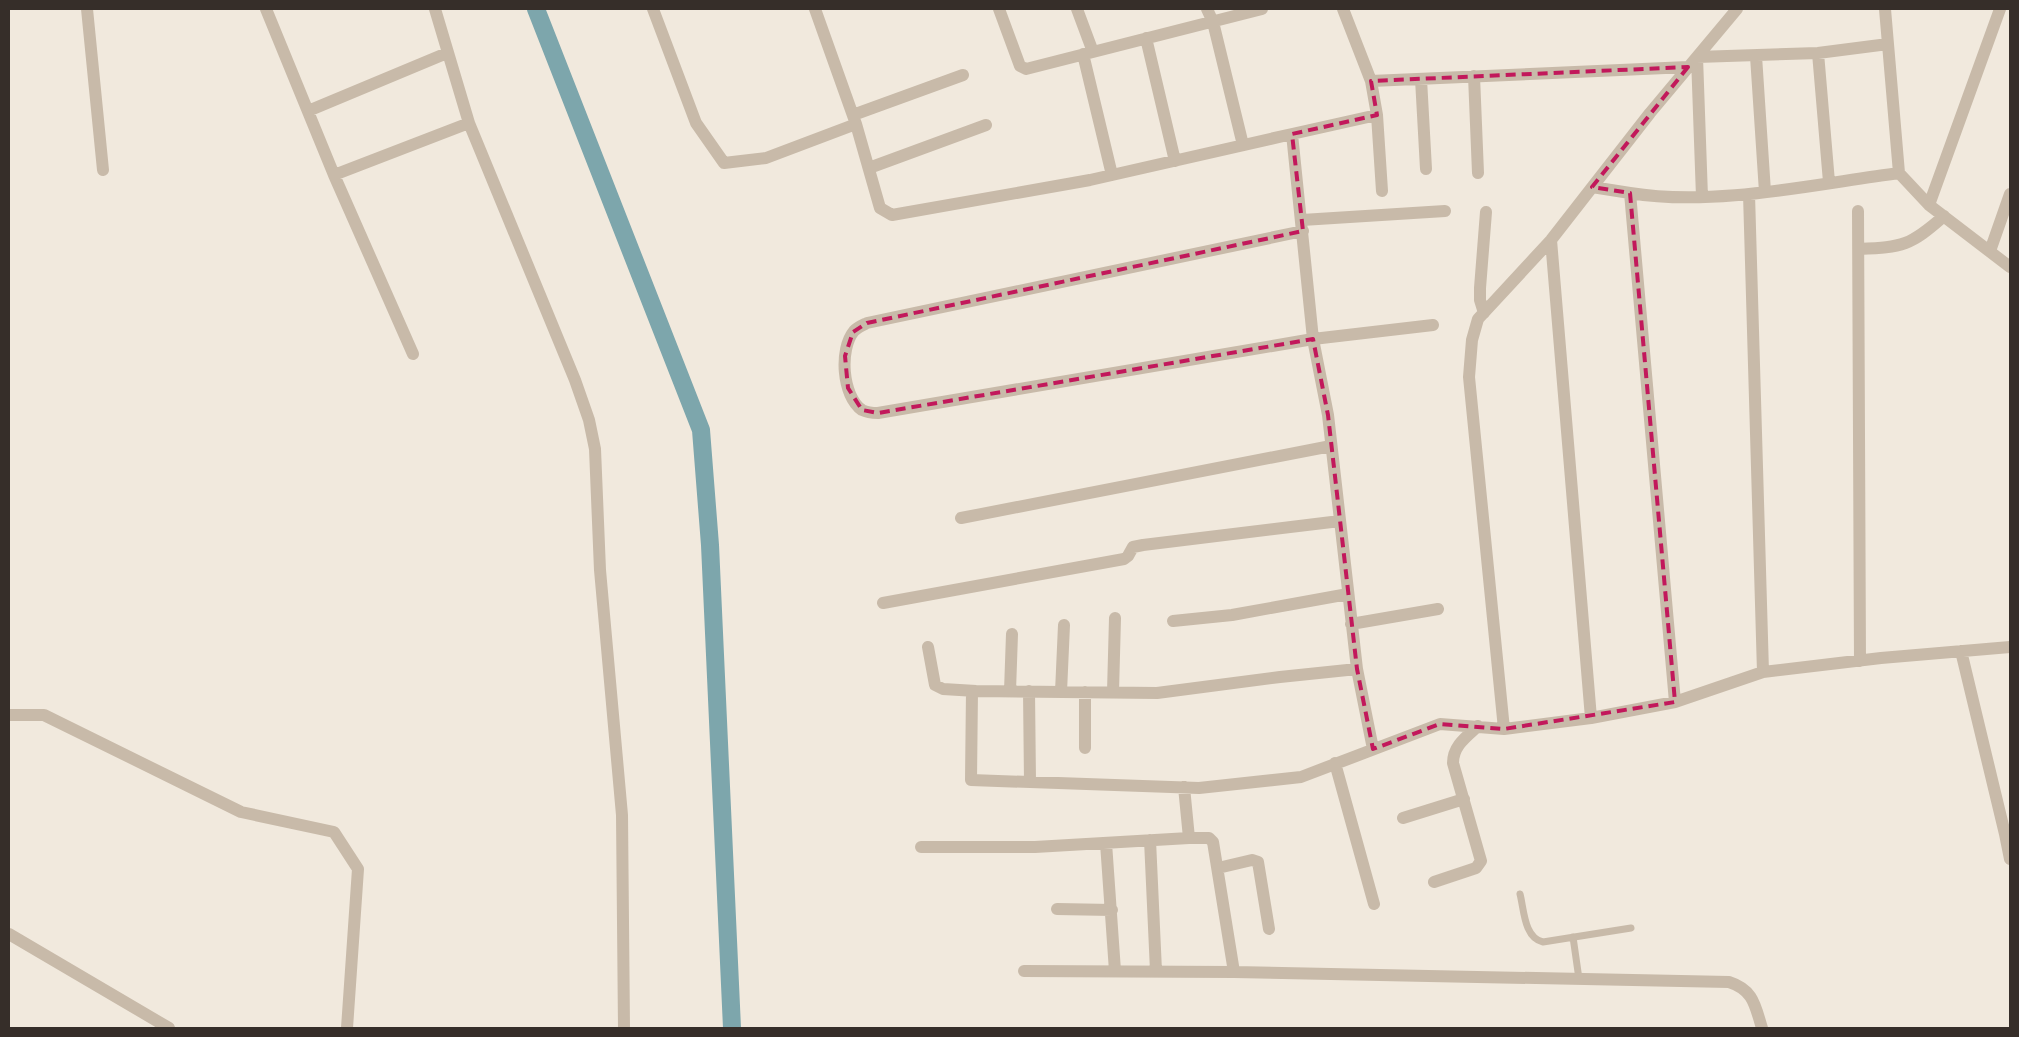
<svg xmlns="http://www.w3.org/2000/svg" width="2019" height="1037" font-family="Manrope,sans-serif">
	<rect width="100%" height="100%" fill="#f1e9dd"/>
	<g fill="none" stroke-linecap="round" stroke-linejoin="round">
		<!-- canal -->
		<path stroke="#7da6ac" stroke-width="18" d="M536,9L701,430L710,545L732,1028"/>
		<!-- lane -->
		<path stroke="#c8baa9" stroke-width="7" d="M1520,894C1524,909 1524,938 1543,942L1631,928
			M1573,937L1579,979"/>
		<!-- street -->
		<path stroke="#c8baa9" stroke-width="12" d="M87,9L103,170
			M266,9L334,175L413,354
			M435,9L469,123L575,380L589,420L595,449L600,570L622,815L624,1028
			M653,9L696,123L724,163L766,158L856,124
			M815,9L856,124L880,208L892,215L1090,180L1292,134L1313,339L1433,325
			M999,9L1020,66L1026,69L1262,9
			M1077,9L1093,52
			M1207,9L1213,22L1243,145
			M1343,9L1371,81L1377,115L1382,191
			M1146,38L1175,161
			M1818,53L1829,182
			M1083,54L1112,175
			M1756,56L1765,192
			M1474,76L1478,173
			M1421,79L1426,169
			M1371,81L1688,67
			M308,111L447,53
			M853,115L963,75
			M1292,134L1377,115
			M869,168L986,125
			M1899,173L1929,205L2010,267
			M334,175L469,123
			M1592,187L1630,193
			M1749,194L1763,672
			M1702,197L1697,57L1818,53L1888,44
			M1929,205L2000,9
			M1858,211L1860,661
			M1302,220L1445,211
			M1303,231L867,323C863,325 858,327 854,331C839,349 842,396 862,410C866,412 873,413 878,413L1313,339L1328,415L1357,669L1373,749
			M1551,240L1591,718
			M1859,249C1903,247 1910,246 1944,216
			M1990,251L2010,194
			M1484,313L1480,300V288L1486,212
			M961,518L1331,446
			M883,603L1124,559L1128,556L1133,547L1143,545L1340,521
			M1173,621L1232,615L1348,594
			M1351,624L1438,609
			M928,647L935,685L943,689L976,691L1157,693L1280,677L1357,669
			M1961,651L2005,834L2010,835
			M972,691L971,780L1199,788L1301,777L1440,724L1504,729L1591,718L1675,702L1763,672L1881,658L2010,647
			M1010,691L1012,634
			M1029,691L1030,782
			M1061,692L1064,625
			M1085,692V748
			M1113,692L1115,618
			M1675,702L1630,193C1714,207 1815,184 1899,173L1885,9
			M9,715H44L241,812L334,832L358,869L347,1028
			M1504,729L1469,377L1472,340L1478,319L1551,240L1650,113L1737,9
			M1335,763L1374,904
			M1184,787L1189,838H1209L1213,842L1234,972
			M1403,818L1464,799
			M2005,834L2010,859
			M1150,840L1156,971
			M1106,843L1115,971
			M921,847H1035L1189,838
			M1218,868L1252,860L1258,862L1269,929
			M1434,882L1476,868L1481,861L1453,763C1453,746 1466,737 1478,726
			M1057,909L1112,910
			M9,934L169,1028
			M1024,971L1234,972L1729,982C1754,990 1755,1006 1762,1028"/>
	</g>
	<!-- marked area -->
	<path fill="none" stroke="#c2185b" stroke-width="4" stroke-dasharray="10 6" stroke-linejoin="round" d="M1688,67L1592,187L1630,193L1675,702L1504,729L1440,724L1373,749L1357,669L1328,415L1313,339L878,413L862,410L848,388L845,356L853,332L867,323L1303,231L1292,134L1377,115L1371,81Z"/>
	<!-- border -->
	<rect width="2019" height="1037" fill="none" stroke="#362e29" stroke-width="20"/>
</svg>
